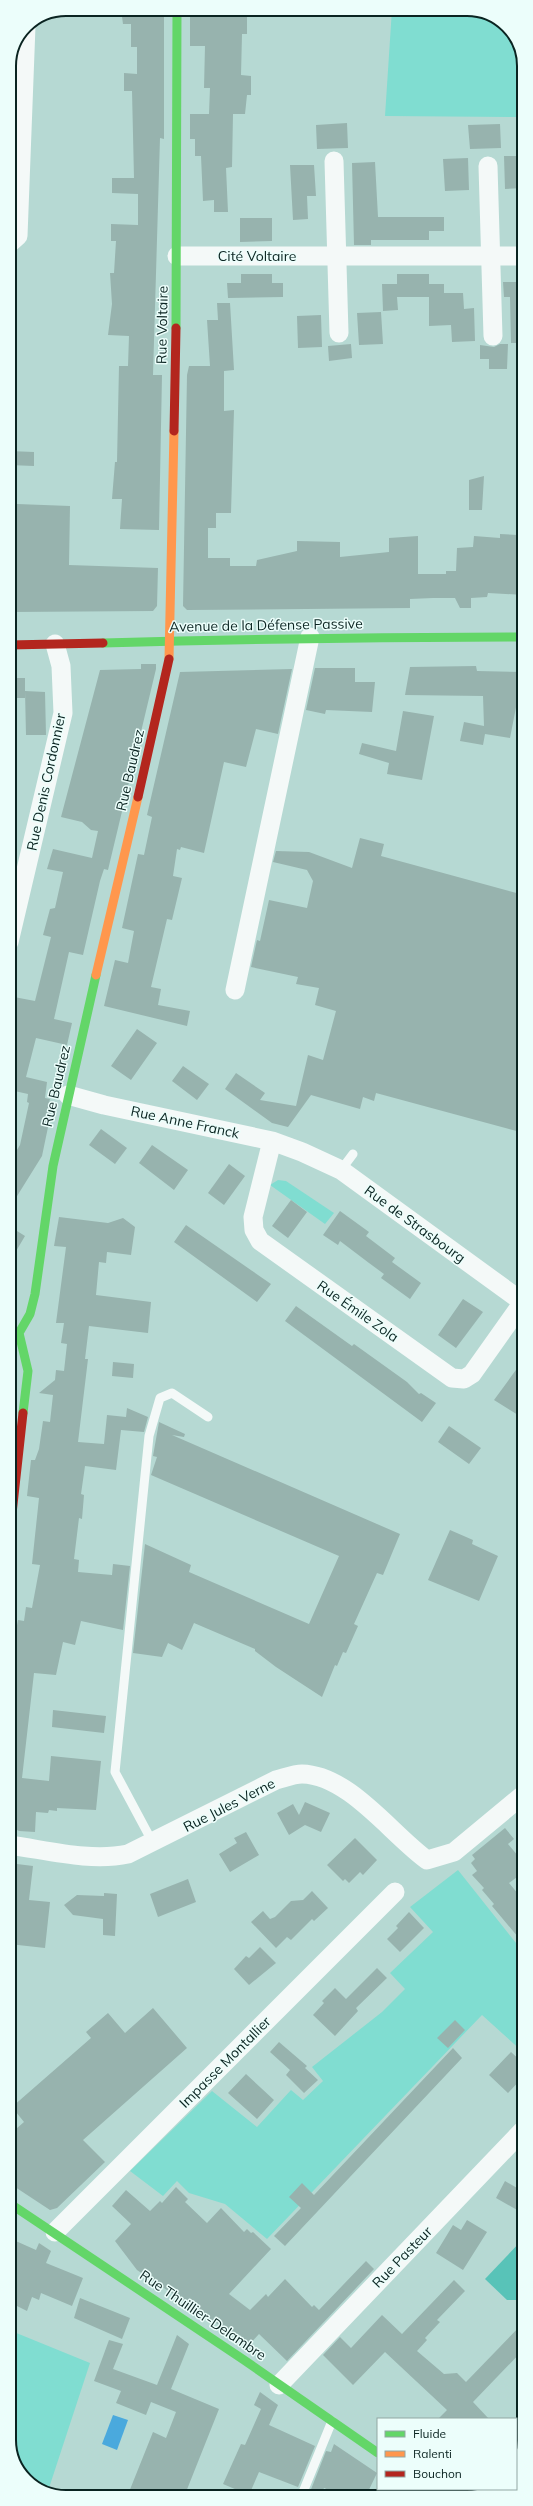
<svg xmlns="http://www.w3.org/2000/svg" width="533" height="2506" font-family="Mulish,sans-serif">
	<rect width="100%" height="100%" fill="#b6d9d3"/>
	<!-- green -->
	<path fill="#80ddd1" d="M392,9H474L507,26L523,58V117L385,116Z
		M278,1180L286,1181L334,1213L325,1224L270,1185Z
		M458,1870L524,1953V2053L482,2015L267,2239L225,2204L189,2193L177,2181L163,2196L130,2171L212,2091L257,2127L291,2090L303,2100L323,2081L312,2067L382,2012L405,1989L390,1973L433,1932L410,1907Z
		M9,2330L90,2363L48,2491L26,2480L10,2448Z"/>
	<!-- forest -->
	<path fill="#58c3b8" d="M524,2238V2300H507L485,2279Z"/>
	<!-- water -->
	<path fill="#4aa9dd" d="M113,2415L128,2420L117,2450L102,2444Z"/>
	<!-- building -->
	<path fill="#97b3ae" d="M121,9H164V139L160,138L153,375H162L159,530L120,529L122,499H112L115,462H117L119,366H128L129,336L108,335L112,304L110,273H114L116,241H111V224L138,225V194L112,193V178H134L132,91H124V73L137,74V47H131V24H123Z
		M190,9H232L233,17H247V34H242L241,75L251,76V95H247L245,114H233L232,167L226,168L228,212H214V200L203,201L201,156H195V139H190V114H209L210,88H204L205,46H190Z
		M347,123L348,148L317,149L316,125Z
		M500,124L501,148L470,149L468,125Z
		M504,156H524V188L505,189Z
		M468,158L469,190L445,191L443,159Z
		M375,162L378,217H444V231H429V240H371V245H354L352,163Z
		M290,165H314L316,196H307L308,219L293,220Z
		M240,218H272V241L240,242Z
		M241,274H272V283H283V297L228,298L227,283H241Z
		M397,274H429V284H444V293H463L464,309L474,308L475,341L452,342L451,325L429,326V297H397L398,310L383,311L382,284H397Z
		M503,282H524V343H511L510,297H504Z
		M217,303H230L234,370L224,371V411L234,410L231,513H216V528H208V558H230V566H256L257,560L297,551V541L340,542V557L389,552V538L418,536V574H446V571H456L457,548L473,547L474,536L500,538V534L518,535L517,561H524V595L488,593L487,597L471,598V608H460L455,598H433L410,599V608L187,610L183,606L187,375L189,366H210L207,320H218Z
		M381,312L383,344L359,345L357,313Z
		M321,315L322,347L298,348L297,316Z
		M351,344L352,358L329,361L328,346Z
		M500,344H508L507,369H489V359H480V345L494,347Z
		M9,451L34,452V466L9,465Z
		M484,476L482,510H469V480Z
		M17,504L70,506L69,565L158,568L157,606L153,611L11,612L9,571H13Z
		M141,664H156V669L108,870L104,869L100,881L83,955L69,952L54,1019L72,1023L67,1045L36,1038L26,1077L47,1082L45,1098L50,1099L48,1107L52,1108L42,1156L9,1209V1163L20,1145L29,1103L27,1102L28,1094L10,1090L13,1074L9,1073V1013L14,997L35,1001L51,937L43,935L50,909L55,908L63,872L47,869L53,849L92,858L98,831L91,830L82,822L61,817L100,670L141,669Z
		M476,666L477,671L524,672V697H518L510,738L485,734L483,745L460,741L464,722L484,726L483,696L405,695L410,667Z
		M315,668H355V682H375L372,712L326,710L325,714L306,710Z
		M292,669L278,734L256,729L246,767L224,762L204,853L181,847L180,850L177,849L173,876L182,878L172,920L167,919L151,987L161,989L158,1005L190,1011L187,1026L104,1006L115,960L128,963L134,931L122,928L138,854L144,855L152,817L147,815L180,672Z
		M9,678H25V698H9Z
		M25,691L45,692L46,735H26Z
		M403,711L434,716L422,780L387,774L389,763L359,754L362,743L396,751Z
		M360,838L384,844L381,856L524,895V1133L376,1093L374,1101L363,1097L360,1109L311,1095L288,1127L272,1123L225,1089L236,1073L265,1093L260,1100L296,1106L308,1055L323,1060L336,1011L315,1005L319,988L296,984L298,977L251,967L257,940L260,941L269,900L307,908L313,881L307,870L273,862L276,851L309,852L352,868Z
		M137,1029L157,1043L131,1080L111,1066Z
		M183,1066L209,1084L197,1100L172,1081Z
		M101,1129L127,1148L115,1164L89,1145Z
		M152,1145L188,1170L174,1190L139,1163Z
		M229,1164L245,1176L224,1205L208,1193Z
		M291,1200L307,1212L288,1238L272,1226Z
		M340,1211L369,1232L366,1236L395,1258L392,1262L421,1283L410,1299L381,1278L384,1274L369,1263L340,1241L338,1245L323,1235Z
		M59,1217L108,1223L123,1218L135,1227L131,1255L107,1252L106,1263L99,1262L96,1295L151,1302L148,1333L89,1326L85,1359H88L78,1442L104,1444L107,1415L126,1417L127,1408L148,1417L144,1432L121,1430L116,1470L85,1466L81,1494L84,1495L82,1519L79,1518L74,1559L79,1560L78,1572L112,1575L113,1564L130,1566L123,1630L81,1621L75,1645L63,1642L56,1675L34,1673L22,1778L49,1781L51,1756L101,1761L96,1810L57,1808V1811L49,1810L48,1813L36,1812L35,1832L19,1831L15,1829V1826L9,1825V1705L17,1658L11,1657L18,1620L24,1621L26,1607L32,1608L40,1565L32,1564L39,1498L27,1496L31,1460H35L39,1449L43,1421L50,1422L53,1395L39,1393L55,1380L56,1370L64,1371L67,1344L61,1343L64,1323H56L66,1247L54,1246Z
		M186,1225L271,1284L257,1302L174,1242Z
		M9,1226L25,1236L9,1263Z
		M463,1299L483,1312L456,1348L438,1335Z
		M296,1306L352,1346L354,1344L407,1382L419,1394L421,1393L436,1403L422,1422L285,1321Z
		M524,1359V1407L518,1415L494,1400Z
		M113,1362L134,1364L133,1378L112,1376Z
		M159,1422L185,1434L184,1437L172,1435L400,1534L383,1575L377,1573L354,1624L358,1626L346,1653L343,1652L337,1666L335,1665L322,1697L276,1667L255,1651V1649L194,1623L182,1650L168,1643L162,1657L133,1653L145,1544L191,1565L189,1572L309,1624L339,1556L151,1475L157,1457L153,1456Z
		M449,1426L481,1448L469,1464L438,1442Z
		M450,1530L473,1540L472,1544L498,1556L479,1601L428,1580Z
		M53,1710L106,1716L104,1733L52,1727Z
		M305,1802L330,1813L321,1832L305,1825L289,1835L277,1813L293,1804L299,1815Z
		M505,1828L514,1839L508,1844L524,1863V1872L509,1883L519,1895L517,1897L524,1905V1944L492,1906L494,1904L482,1890L484,1888L472,1875L477,1871L471,1863L475,1859L472,1855Z
		M246,1832L259,1855L230,1872L219,1854L237,1843L234,1838Z
		M355,1838L377,1860L363,1875L360,1872L349,1883L345,1879L343,1881L327,1865Z
		M9,1863L33,1866L29,1900L50,1902L45,1948L9,1944Z
		M188,1879L196,1902L158,1917L150,1894Z
		M312,1891L328,1908L314,1921L312,1919L291,1940L287,1937L276,1948L251,1922L263,1911L270,1919L275,1917L291,1901L303,1900Z
		M104,1893L117,1894L115,1936L103,1935V1919L73,1915L64,1905L77,1895L104,1896Z
		M409,1912L424,1928L400,1952L387,1939L398,1928L396,1926Z
		M260,1947L276,1963L249,1985L234,1969L246,1956L249,1958Z
		M377,1968L387,1978L356,2008L358,2011L335,2036L313,2015L324,2003L322,2001L335,1988L346,1999Z
		M153,2008L187,2048L83,2140L105,2162L57,2208L50,2210L9,2183V2135L24,2122L12,2107L91,2038L86,2032L108,2013L125,2033Z
		M455,2020L465,2030L448,2048L437,2038Z
		M279,2042L307,2066L305,2068L318,2080L304,2093L286,2075L290,2070L270,2052Z
		M453,2048L462,2058L285,2246L274,2236L301,2208L289,2197L302,2183L314,2195Z
		M511,2052L524,2064V2076L508,2093L489,2075Z
		M246,2074L274,2100L257,2119L228,2093Z
		M505,2181L524,2192V2202L519,2211L496,2198Z
		M176,2187L188,2199L185,2202L207,2223L221,2208L244,2232L247,2229L251,2233L253,2232L271,2249L229,2294L250,2310L266,2294L268,2297L285,2279L312,2307L314,2305L319,2310L366,2261L374,2269L287,2361L259,2334L249,2345L137,2270L115,2241L131,2224L112,2206L126,2190L150,2211L160,2201L162,2203Z
		M467,2220L487,2232L463,2270L436,2253L453,2225L461,2230Z
		M9,2238L36,2250L39,2243L51,2251L46,2263L83,2278L72,2306L41,2293L39,2300L32,2297L27,2311L9,2302V2283L14,2271L9,2269Z
		M454,2280L465,2291L437,2320L440,2322L425,2338L427,2340L417,2351L444,2374L457,2373L466,2382L524,2322V2349L473,2402L489,2419H438L447,2410L385,2352L353,2385L323,2355L340,2337L351,2348L382,2315L402,2334Z
		M80,2298L130,2318L122,2339L74,2318Z
		M177,2335L189,2344L171,2389L219,2409L184,2497H127L153,2432L166,2438L176,2412L151,2402L146,2415L116,2403L121,2391L94,2381L109,2340L123,2344L113,2369L157,2385Z
		M260,2392L278,2405L269,2425L315,2446L298,2487L259,2472L249,2495L223,2484L241,2444L245,2445L261,2409L254,2405Z
		M334,2444L377,2473L366,2496H344L324,2488L320,2496L310,2492L326,2451L331,2452Z"/>
	<g fill="none" stroke-linecap="round" stroke-linejoin="round">
		<!-- lane -->
		<path stroke="#f4f9f8" stroke-width="9" d="M341,1170L353,1154
			M153,1843L115,1772L149,1436L160,1398L172,1393L208,1417
			M301,2497L332,2421"/>
		<!-- street -->
		<path stroke="#f4f9f8" stroke-width="19" d="M334,161L339,333
			M488,166L493,336
			M9,244L18,236L26,26
			M177,256H524
			M9,942L63,713L61,666L55,644
			M235,990L310,637
			M68,1095L104,1105L272,1141L302,1152L341,1170L524,1303
			M272,1141L253,1217L254,1230L260,1241L452,1378L464,1379L472,1374L523,1302
			M9,1845C47,1850 90,1862 128,1854L276,1780C284,1778 294,1774 302,1774C349,1775 391,1834 427,1860L454,1852L524,1794
			M55,2232L395,1892
			M279,2385L524,2129"/>
		<!-- fast -->
		<path stroke="#63d668" stroke-width="9" d="M176,328L177,9
			M103,643C244,639 384,637 524,637
			M23,1413L28,1371L19,1333L30,1314L35,1294L53,1166L96,975
			M9,2203L244,2360L378,2453"/>
		<!-- slow -->
		<path stroke="#ff974d" stroke-width="9" d="M169,659L174,431
			M96,975L138,797
			M430,2489L441,2496"/>
		<!-- jam -->
		<path stroke="#b3261e" stroke-width="9" d="M174,431L176,328
			M9,645L103,643
			M138,797L169,659
			M9,1541L23,1413"/>
	</g>
	<g text-anchor="middle" stroke-width="3" stroke-linejoin="round" paint-order="stroke">
		<!-- street labels -->
		<g font-size="14" fill="#0a2421" stroke="#ecfefb">
			<text x="257" y="261">Cité Voltaire</text>
			<text transform="translate(162 325) rotate(-89)" y="5">Rue Voltaire</text>
			<text transform="translate(266 625) rotate(-1)" y="5">Avenue de la Défense Passive</text>
			<text transform="translate(130 770) rotate(-77)" y="5">Rue Baudrez</text>
			<text transform="translate(46 782) rotate(-78)" y="5">Rue Denis Cordonnier</text>
			<text transform="translate(56 1086) rotate(-77)" y="5">Rue Baudrez</text>
			<text transform="translate(185 1122) rotate(12)" y="5">Rue Anne Franck</text>
			<text transform="translate(415 1224) rotate(36)" y="5">Rue de Strasbourg</text>
			<text transform="translate(358 1311) rotate(35)" y="5">Rue Émile Zola</text>
			<text transform="translate(229 1805) rotate(-27)" y="5">Rue Jules Verne</text>
			<text transform="translate(225 2062) rotate(-45)" y="5">Impasse Montallier</text>
			<text transform="translate(402 2257) rotate(-46)" y="5">Rue Pasteur</text>
			<text transform="translate(203 2315) rotate(34)" y="5">Rue Thuillier-Delambre</text>
		</g>
	</g>
	<!-- crop -->
	<path d="M0 0H533V2506H0ZM66 16H467A50 50 0 0 1 517 66V2440A50 50 0 0 1 467 2490H66A50 50 0 0 1 16 2440V66A50 50 0 0 1 66 16Z" fill="#ecfefb" fill-rule="evenodd"/>
	<path fill="none" stroke="#0a2421" stroke-width="2" d="M66 16H467A50 50 0 0 1 517 66V2440A50 50 0 0 1 467 2490H66A50 50 0 0 1 16 2440V66A50 50 0 0 1 66 16Z"/>
	<!-- legend -->
	<rect x="377" y="2418" width="140" height="72" fill="#ecfefb" stroke="#92a7a4"/>
	<rect x="385" y="2431" width="20" height="6" fill="#63d668" stroke="#92a7a4"/>
	<text x="413" y="2438" font-size="12" fill="#0a2421">Fluide</text>
	<rect x="385" y="2451" width="20" height="6" fill="#ff974d" stroke="#92a7a4"/>
	<text x="413" y="2458" font-size="12" fill="#0a2421">Ralenti</text>
	<rect x="385" y="2471" width="20" height="6" fill="#b3261e" stroke="#92a7a4"/>
	<text x="413" y="2478" font-size="12" fill="#0a2421">Bouchon</text>
</svg>
